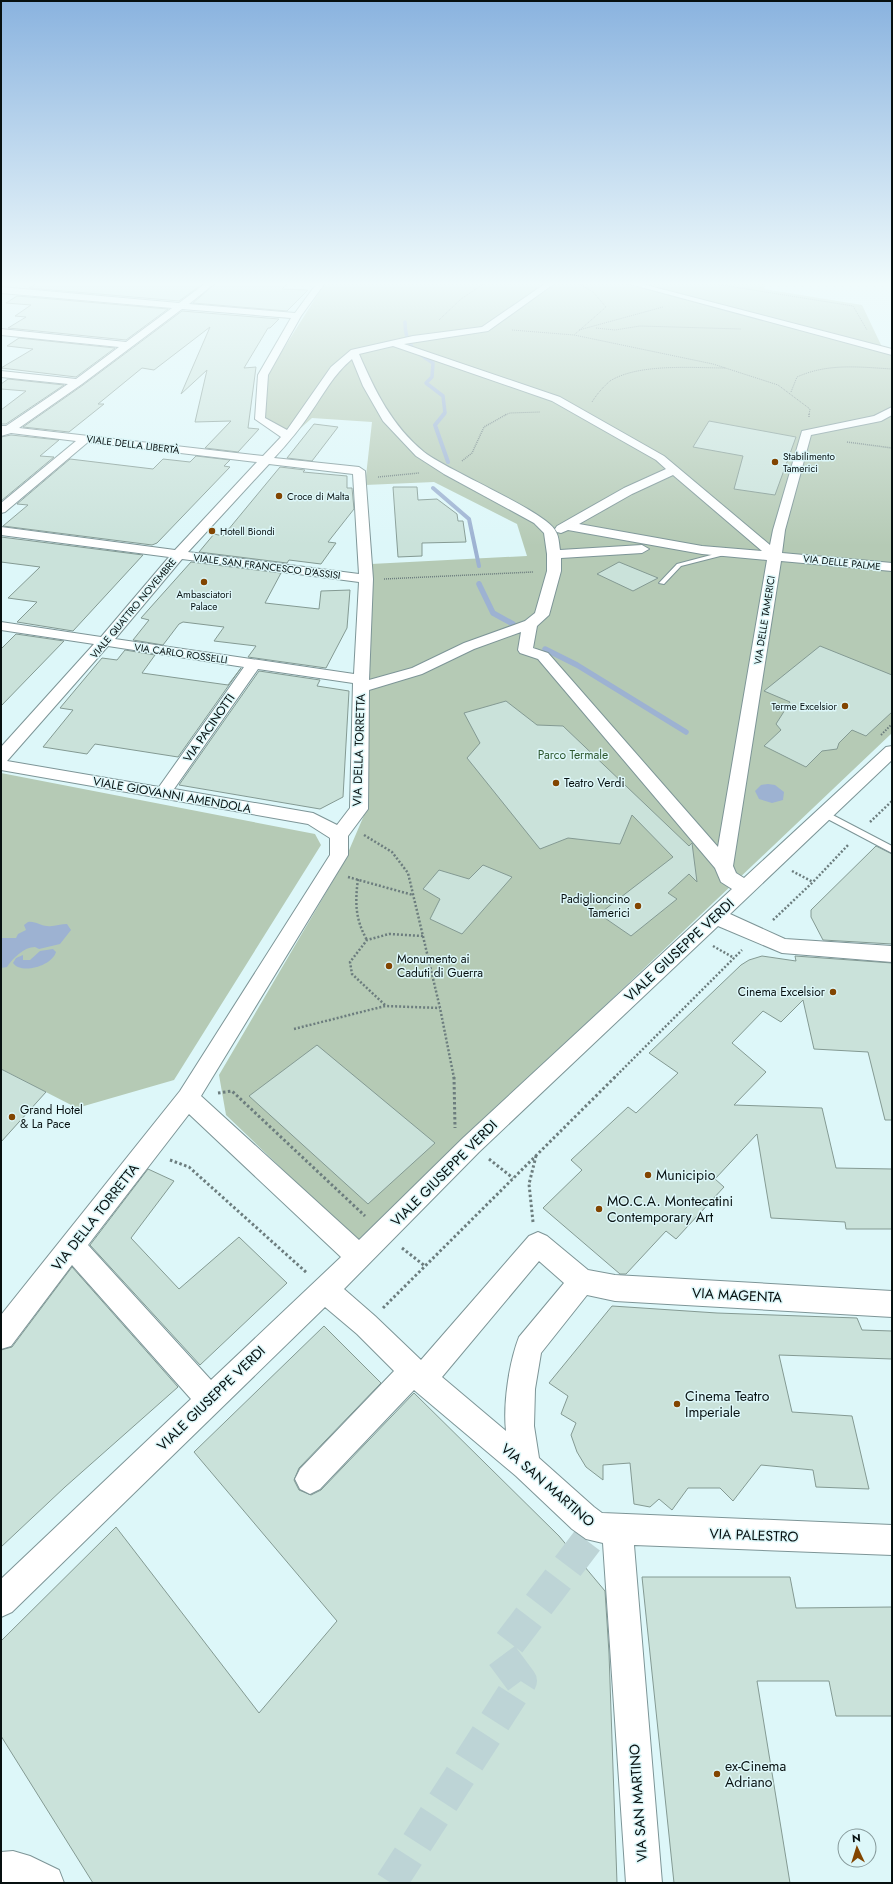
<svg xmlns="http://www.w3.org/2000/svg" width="893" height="1884" font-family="Jost,sans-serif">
	<rect width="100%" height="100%" fill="#ddf7f9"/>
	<!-- green -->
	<path fill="#b5cab5" d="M325,283H765L764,289L862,305L882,347L892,352V733L357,1241L226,1115L219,1075L344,862L368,806L371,564L527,556L517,524L434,482L365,485L372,422L312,418L293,435L265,417L267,375Z
		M1,773L315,834L321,845L174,1080L77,1108L1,1069Z"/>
	<!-- water -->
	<path fill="#9db2d2" d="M768,784L775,785L784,792L783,800L772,803L759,799L755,791L761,785Z
		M28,922C36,921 40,926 47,926C54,927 60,924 67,924L71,930L60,944L39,949L35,947C24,947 13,958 7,967L1,968V938H16L18,934L26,930L24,925Z
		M53,949L56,952C52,966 21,975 13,963L16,958L23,955V960H30L40,951Z"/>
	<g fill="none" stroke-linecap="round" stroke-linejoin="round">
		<!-- stream-far2 -->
		<path stroke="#9db2d2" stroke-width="3.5" d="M405,322C405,345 414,351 433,363L432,377L426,383L443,396L445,413L443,415"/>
		<!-- stream-far1 -->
		<path stroke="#9db2d2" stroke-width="4" d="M444,414L435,425L448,462
			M433,488L469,519L479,566
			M479,583L480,585"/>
		<!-- stream -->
		<path stroke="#9db2d2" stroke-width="5.5" d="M479,584L493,613L513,624
			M545,649L577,665L686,732"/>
	</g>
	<!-- building -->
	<path fill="#cae2da" stroke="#849a93" d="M37,283H204L179,301L29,288Z
		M216,283H288L282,289L308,290L287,311L193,303Z
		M17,296L168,309L126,340L8,328L26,317L15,316L31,305L6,303Z
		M182,311L279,319L270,328H268L244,368L256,367L248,428L259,429L238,452L205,448L231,421L195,422L207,370L181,394L210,327L154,370L142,368L98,404H104L69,432L23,427L83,385Z
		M19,338L115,348L76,377L1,368L33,349L7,346Z
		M8,379L64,385L6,424H1V410L26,391L1,389V384Z
		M709,421L796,437L775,495L734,489L743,456L693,447Z
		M314,424L338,427L312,461L287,458Z
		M11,435L59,440L40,456L54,457L1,501V437Z
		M196,456L230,460L224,466L230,467L157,543L152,545L3,526L28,505L17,504L70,459L153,469L163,459L190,462Z
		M280,467L305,470L303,472L347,476V488H352L354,509L328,542L336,543L321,564L289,560L287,563L199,552L214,534L223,536Z
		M393,487H417L418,500L437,499L457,514L458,521H463L466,542L422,543V556L398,557Z
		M1,537L143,555L73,631L17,622L37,602L8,598L40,567L1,562Z
		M191,562L281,573L265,603L319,609L321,591L350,590L347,628L326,668L248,657L256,646L214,641L224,627L183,622L179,624L163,645L133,640L149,620L141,618Z
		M619,562L658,578L633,591L597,574Z
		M16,634L64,641L1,706V649Z
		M820,646L892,675V712L866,736L852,730L839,743L837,749L822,751L806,767L764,746L781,730L776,724L790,702L764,691Z
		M125,650L155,655L142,673L228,685L241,668L178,757L95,744L87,754L43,747L73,710L60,708L102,658L117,660Z
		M259,671L320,680L317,686L349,691L343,797L320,809L179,785Z
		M506,701L537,725L563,726L689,846L692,843L697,882L689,874L668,893L677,899L631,936L599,914L673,857L632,815L620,844L568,838L540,849L467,758L480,743L464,713Z
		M876,846L892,854V944L823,940L811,917V910Z
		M483,865L512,877L462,934L430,919L440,899L423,889L439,870L469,879Z
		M762,956L796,961L795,956L892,963V1120H885L868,1052L814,1049L803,1000L781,1022L763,1011L732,1043L766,1072L734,1105L822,1108L836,1168L892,1169V1229H846L845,1222L771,1218L757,1134L715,1179L724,1187L676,1239L666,1231L626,1274H620L543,1208L582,1170L571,1160L628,1107L636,1113L678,1073L649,1053L741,965L749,960Z
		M317,1045L435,1143L368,1204L249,1096Z
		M1,1069L46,1092L1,1142Z
		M148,1169L174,1181L131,1238L179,1289L239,1237L287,1283L200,1365L90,1245Z
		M72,1267L178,1387L65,1487L1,1547V1350L12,1347Z
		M612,1306L717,1313L857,1318L862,1330L892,1331V1359L779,1355L792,1412L852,1416L869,1489L816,1487L813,1470L761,1465L733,1501L720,1488H688L672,1510L659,1499L650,1507L634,1504L630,1463L603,1465V1480L586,1467L577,1452L571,1435L576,1423L561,1414L568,1396L549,1383Z
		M324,1326L381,1383L299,1468L294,1480L299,1490L311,1495L321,1490L414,1393L559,1536L605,1591L609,1653L617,1883H93L1,1736V1641L116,1527L259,1713L337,1621L194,1452Z
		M642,1577H790L796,1608L892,1607V1716H836L829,1681H757L790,1883H674Z"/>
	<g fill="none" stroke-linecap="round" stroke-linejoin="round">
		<!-- street-tunnel -->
		<path stroke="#bdd4d6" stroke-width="32" stroke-dasharray="32 16" stroke-linecap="butt" d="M391,1883L521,1681L501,1654L597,1528"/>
		<!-- lane casing -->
		<g stroke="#7d9597" stroke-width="2">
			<path id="lane" d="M730,550L733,552L732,553L681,566L664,584L659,583L677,564Z
				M825,811L892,846V853L822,816L821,814L822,812Z"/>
		</g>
		<!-- street casing -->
		<g stroke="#7d9597" stroke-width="2">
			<path id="street" d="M206,283H215L189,304L295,313L317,283H325L301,316L268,375L265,418L287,430L331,367L351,350L413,336L482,327L546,283H555L488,331L404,344L560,397L664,456L770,545L773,530L802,431L874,416L892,407V415L881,421L811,435L785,530L782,553L892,563V571L781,561L733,866L736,873L744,878L886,747L892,746V760L730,914L785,939L892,946V962L782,953L718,926L479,1152L344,1289L375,1316L421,1360L529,1236L538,1232L547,1236L588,1270L615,1275L892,1291V1317L615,1301L587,1295L541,1353L535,1389L534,1426L539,1458L594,1507L602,1513L892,1525V1555L634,1545L662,1883H626L603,1543L586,1539L572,1529L516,1476L414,1390L320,1489L310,1494L300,1489L295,1479L300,1469L394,1371L357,1334L325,1307L12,1612L1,1617V1579L191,1399L72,1265L11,1346L1,1349V1315L180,1091L330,855V838L308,824L1,770V747L94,644L1,630V622L101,637L169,557L1,535V527L175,550L257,462L88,442L5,512L1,513V503L76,441L11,433L1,436V426H6L68,384L1,377V371L76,379L119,347L1,335V329L126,342L172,308L1,293V287L179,303ZM182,309L291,318L258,375L255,419L281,437L263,456L19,428L82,384ZM393,346L552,401L656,460L666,469L624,488L557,526L555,529L557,532L561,533L568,530L702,554L767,560L718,847L548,653L533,648L537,626L549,615L561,571V558L642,553L649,549L642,545L560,550C559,544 559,537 556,532C548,512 448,471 424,452C392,426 375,391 359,354ZM352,359L363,386L383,421L416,456L444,474L534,523L544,533L547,554V571L535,613L525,621L464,643L412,668L369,680L373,579L365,471L359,467L274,458C288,443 300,429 311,412C325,392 333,375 352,359ZM269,464L353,474L359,574L188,552ZM673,475L762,551L702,546L579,524L632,494ZM182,559L359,582L354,674L115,639ZM521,632L518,650L520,653L538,659L715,868L721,882L732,889L463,1138L359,1240L201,1096L348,855V836L368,809L369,690L422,674L474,649ZM108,646L244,667L159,787L7,761ZM258,669L353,683L350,808L337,825L313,813L174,789ZM189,1114L341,1257L211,1380L88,1245ZM539,1261L564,1283L519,1337C509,1363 503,1404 506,1431L442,1377Z
				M626,283H638L892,349V355Z
				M13,1851L30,1856L59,1870L64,1883H1V1852Z"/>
		</g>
		<!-- path-far4 -->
		<path stroke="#6c7d7e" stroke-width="1" stroke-dasharray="1 1" stroke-linecap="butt" d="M578,283L593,292L606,307L574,335L713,364L778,385L810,409L809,415
			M709,283L853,306L867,330
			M439,320L461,299L485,283
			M596,328L615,330L640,326L741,329
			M512,330L574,335
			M579,330L663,307
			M791,392L797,377C828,363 859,367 892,369
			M592,402C597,394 603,387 610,381C639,363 693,368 726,368
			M505,415L510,413L540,412"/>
		<!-- path-far3 -->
		<path stroke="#6c7d7e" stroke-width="1.5" stroke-dasharray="1 1" stroke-linecap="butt" d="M809,417V414
			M847,442L892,448
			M462,461L472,453L484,427L507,414
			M378,477L419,473
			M384,579L533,572"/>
		<!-- path-far2 -->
		<path stroke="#6c7d7e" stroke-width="2" stroke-dasharray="1.5 1.5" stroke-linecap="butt" d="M881,735L892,724"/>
		<!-- path-far1 -->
		<path stroke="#6c7d7e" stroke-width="2.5" stroke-dasharray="2 2" stroke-linecap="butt" d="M870,822L892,801
			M364,835L392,852L408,873L440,1008L454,1078
			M792,871L813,882
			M348,877L413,895
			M358,879C355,902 355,919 367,940
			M773,920L813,882L849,844
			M713,946L734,958
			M385,1005L352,974L350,962L367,940L389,934L423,936
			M294,1029L385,1006L440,1008
			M614,1078L742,950"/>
		<!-- path -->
		<path stroke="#6c7d7e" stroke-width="3" stroke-dasharray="2.5 2.5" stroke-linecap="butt" d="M454,1077L455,1128
			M218,1093L232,1091L365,1216
			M489,1159L513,1178
			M170,1160L189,1167L307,1273
			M533,1222L529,1184L536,1156
			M402,1248L425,1266
			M383,1308L615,1077"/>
		<!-- lane -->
		<use href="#lane" fill="#fff" fill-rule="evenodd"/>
		<!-- street -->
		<use href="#street" fill="#fff" fill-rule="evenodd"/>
	</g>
	<!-- sky -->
	<linearGradient id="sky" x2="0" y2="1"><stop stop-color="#8ab3df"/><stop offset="0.52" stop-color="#f0fbfc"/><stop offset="1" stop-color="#f0fbfc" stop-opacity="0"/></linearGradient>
	<rect width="893" height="546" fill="url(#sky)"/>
	<!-- markers -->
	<g fill="#824501" stroke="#ddf7f9" stroke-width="1.5">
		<circle cx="775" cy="462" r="4"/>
		<circle cx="279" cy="496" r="4"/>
		<circle cx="212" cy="531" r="4"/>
		<circle cx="204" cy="582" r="4"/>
		<circle cx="845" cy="706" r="4"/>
		<circle cx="556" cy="783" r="4"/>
		<circle cx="638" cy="906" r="4"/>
		<circle cx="389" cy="966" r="4"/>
		<circle cx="833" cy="992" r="4"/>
		<circle cx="12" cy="1117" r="4"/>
		<circle cx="648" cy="1175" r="4"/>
		<circle cx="599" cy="1209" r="4"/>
		<circle cx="677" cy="1404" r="4"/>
		<circle cx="717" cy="1774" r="4"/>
	</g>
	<g text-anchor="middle" stroke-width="3" stroke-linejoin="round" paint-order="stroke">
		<!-- far-street labels -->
		<g font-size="10" fill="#071010" stroke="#ddf7f9">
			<text transform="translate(133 444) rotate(7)" y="4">VIALE DELLA LIBERTÀ</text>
			<text transform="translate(842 562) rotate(6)" y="4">VIA DELLE PALME</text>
			<text transform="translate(267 566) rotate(7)" y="4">VIALE SAN FRANCESCO D'ASSISI</text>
			<text transform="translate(133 608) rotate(-50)" y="4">VIALE QUATTRO NOVEMBRE</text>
			<text transform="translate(764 620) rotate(-81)" y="4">VIA DELLE TAMERICI</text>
			<text transform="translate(181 653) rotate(8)" y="4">VIA CARLO ROSSELLI</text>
		</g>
		<!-- far-poi labels -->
		<g font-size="10" fill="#071010" stroke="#ddf7f9" text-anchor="start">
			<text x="783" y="460">Stabilimento<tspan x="783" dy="12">Tamerici</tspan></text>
			<text x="287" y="500">Croce di Malta</text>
			<text x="220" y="535">Hotell Biondi</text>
			<text x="204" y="598" text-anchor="middle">Ambasciatori<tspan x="204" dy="12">Palace</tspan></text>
			<text x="837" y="710" text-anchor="end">Terme Excelsior</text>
		</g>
		<!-- street labels -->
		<g font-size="12" fill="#071010" stroke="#ddf7f9">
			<text transform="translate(209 728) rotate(-55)" y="4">VIA PACINOTTI</text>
			<text transform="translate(359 750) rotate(-88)" y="4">VIA DELLA TORRETTA</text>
			<text transform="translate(172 795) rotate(10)" y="4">VIALE GIOVANNI AMENDOLA</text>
		</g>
		<!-- park labels -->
		<g font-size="12" fill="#2f5930" stroke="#ddf7f9">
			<text x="573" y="759">Parco Termale</text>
		</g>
		<!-- poi labels -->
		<g font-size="12" fill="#071010" stroke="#ddf7f9" text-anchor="start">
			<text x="564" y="787">Teatro Verdi</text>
			<text x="630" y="903" text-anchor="end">Padiglioncino<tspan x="630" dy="14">Tamerici</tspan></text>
			<text x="397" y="963">Monumento ai<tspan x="397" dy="14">Caduti di Guerra</tspan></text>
			<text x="825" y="996" text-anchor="end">Cinema Excelsior</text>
			<text x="20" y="1114">Grand Hotel<tspan x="20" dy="14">&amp; La Pace</tspan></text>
		</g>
		<!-- near-street labels -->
		<g font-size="14" fill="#071010" stroke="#ddf7f9">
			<text transform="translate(679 950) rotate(-43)" y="5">VIALE GIUSEPPE VERDI</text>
			<text transform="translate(444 1173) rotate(-45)" y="5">VIALE GIUSEPPE VERDI</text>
			<text transform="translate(95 1217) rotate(-52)" y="5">VIA DELLA TORRETTA</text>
			<text transform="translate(737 1295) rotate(3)" y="5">VIA MAGENTA</text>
			<text transform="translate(211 1398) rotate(-44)" y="5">VIALE GIUSEPPE VERDI</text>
			<text transform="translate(548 1485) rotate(41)" y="5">VIA SAN MARTINO</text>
			<text transform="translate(754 1535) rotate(2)" y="5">VIA PALESTRO</text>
			<text transform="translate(638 1803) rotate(-94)" y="5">VIA SAN MARTINO</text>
		</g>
		<!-- near-poi labels -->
		<g font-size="14" fill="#071010" stroke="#ddf7f9" text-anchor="start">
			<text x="656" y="1180">Municipio</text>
			<text x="607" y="1206">MO.C.A. Montecatini<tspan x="607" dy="16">Contemporary Art</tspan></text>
			<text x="685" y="1401">Cinema Teatro<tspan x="685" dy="16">Imperiale</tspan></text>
			<text x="725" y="1771">ex-Cinema<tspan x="725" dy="16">Adriano</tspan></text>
		</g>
	</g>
	<!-- border -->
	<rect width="893" height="1884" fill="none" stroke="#071010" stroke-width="4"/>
	<!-- north arrow -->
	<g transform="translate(857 1848) rotate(356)"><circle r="19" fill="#ddf7f9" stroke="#879b9c"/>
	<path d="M0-3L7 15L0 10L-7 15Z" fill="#824501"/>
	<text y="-6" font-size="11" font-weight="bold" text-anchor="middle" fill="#071010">N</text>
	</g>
</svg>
